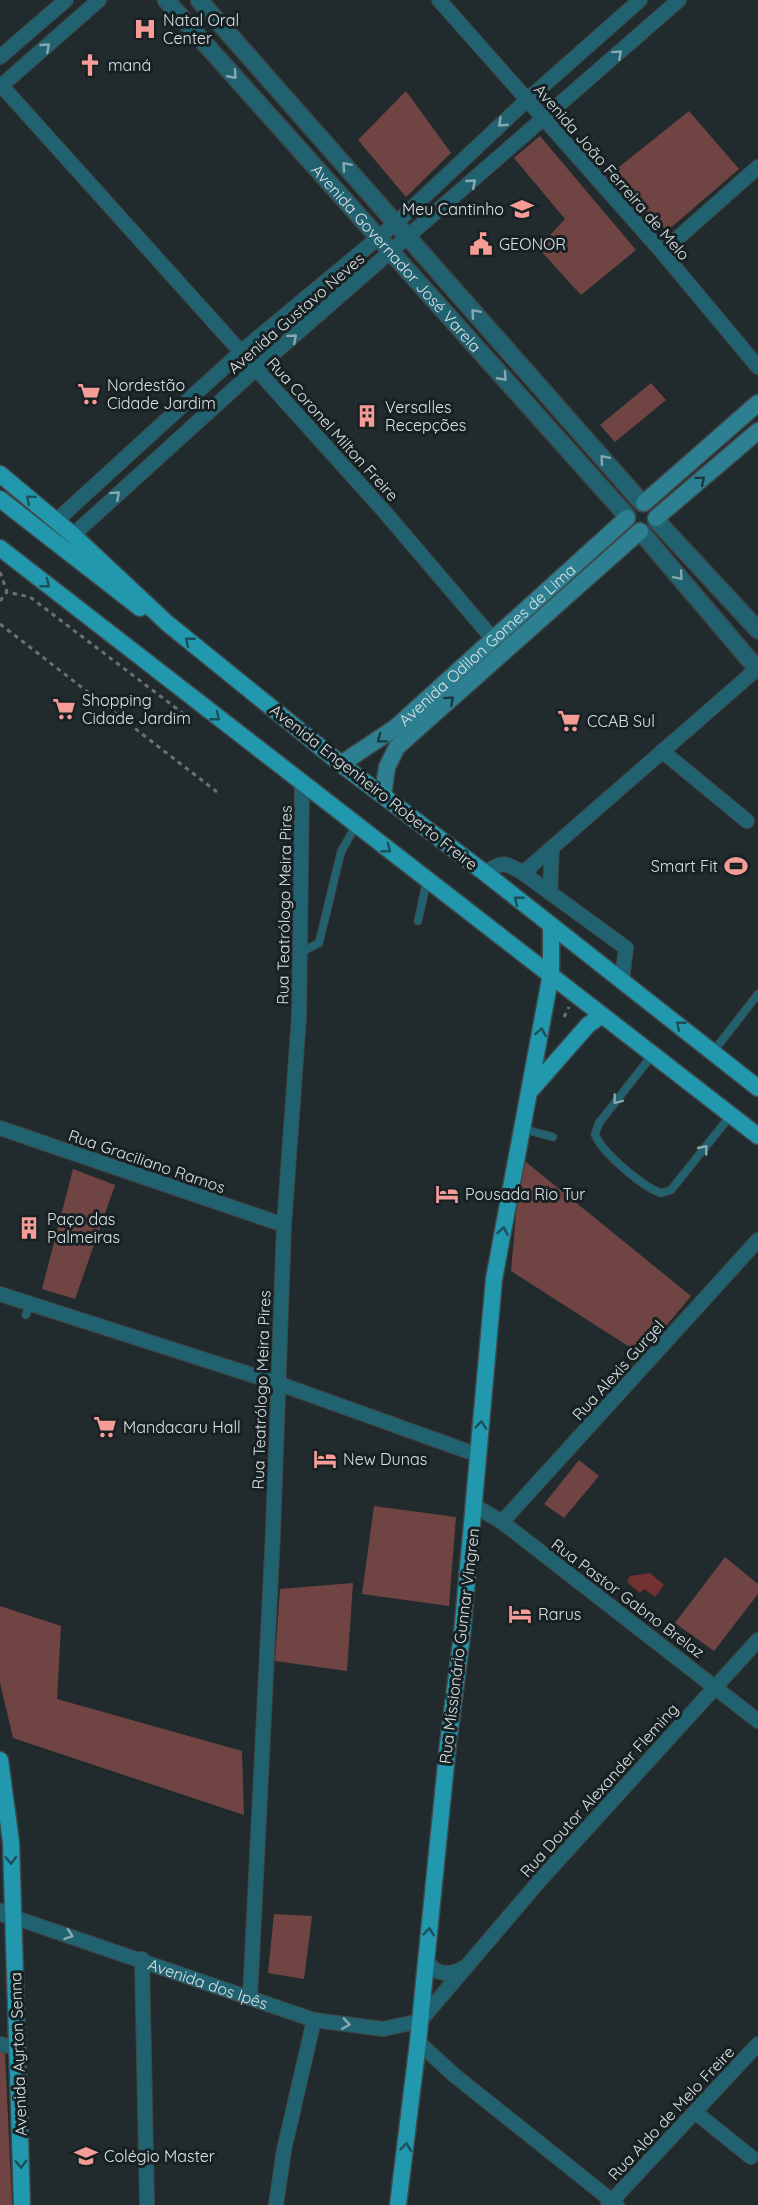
<svg xmlns="http://www.w3.org/2000/svg" width="758" height="2205" font-family="Quicksand,sans-serif">
	<rect width="100%" height="100%" fill="#212a2c"/>
	<!-- green -->
	<path fill="#704442" d="M406,91L451,153L406,197L358,140Z
		M689,111L739,169L667,231L609,175Z
		M540,136L636,250L581,295L538,248L565,219L514,158Z
		M651,383L666,400L615,442L600,425Z
		M521,1158L691,1296L642,1355L511,1271Z
		M73,1169L115,1185L75,1299L42,1289Z
		M579,1460L599,1476L564,1518L544,1504Z
		M374,1506L456,1517L449,1606L362,1594Z
		M725,1557L758,1584V1594L714,1651L675,1623Z
		M353,1583L347,1671L275,1661L280,1589Z
		M0,1606L61,1626L57,1699L242,1751L244,1815L13,1738L0,1683Z
		M274,1914L312,1916L304,1979L268,1973Z
		M0,2051L5,2052L12,2205H0Z"/>
	<!-- water -->
	<path fill="#723231" d="M650,1573L664,1585L655,1597L644,1589L640,1593L627,1582L630,1576Z"/>
	<g fill="none" stroke-linecap="round" stroke-linejoin="round">
		<!-- service casing -->
		<g stroke="#3f4749" stroke-width="9">
			<path id="service" d="M418,921L427,880
				M299,953L319,943L341,852L356,825
				M713,1052L758,994
				M653,1054L599,1123L595,1134C601,1152 643,1187 661,1193L671,1190L731,1115
				M523,1129L553,1137
				M26,1315L30,1304"/>
		</g>
		<!-- minor casing -->
		<g stroke="#3f4749" stroke-width="16">
			<g id="minor">
				<path d="M439,0L662,252L758,367"/>
				<path d="M0,57L66,0"/>
				<path d="M0,84L383,510L493,639"/>
				<path d="M0,87L99,0"/>
				<path d="M662,252L758,167"/>
				<path d="M56,521L242,351L396,223L527,100L640,0"/>
				<path d="M73,535L257,368L679,0"/>
				<path d="M662,751L747,821"/>
				<path d="M485,873C503,861 504,862 523,873L626,948L622,980"/>
				<path d="M523,873L758,668"/>
				<path d="M550,893L552,848"/>
				<path d="M0,1128L284,1225"/>
				<path d="M0,1294L277,1383L478,1455"/>
				<path d="M475,1506L502,1522L758,1721"/>
				<path d="M502,1522L758,1240"/>
				<path id="s1" d="M13,1917L314,2020L383,2029L420,2021L541,1879L758,1640"/>
				<path d="M142,1959L147,2205"/>
				<path d="M427,1961C435,1975 450,1976 463,1968"/>
				<path d="M250,1998L273,1533L284,1225L299,1017L302,783"/>
				<path d="M418,2042L454,2075L617,2205"/>
				<path d="M0,2044L17,2048"/>
				<path d="M695,2112L751,2157"/>
				<path d="M276,2205L284,2150L314,2020"/>
				<path d="M608,2205L758,2044"/>
			</g>
		</g>
		<!-- tertiary casing -->
		<g stroke="#3f4749" stroke-width="19">
			<g id="tertiary">
				<path id="s2" d="M166,0L627,516"/>
				<path d="M199,0L642,503"/>
				<path d="M656,520L758,630"/>
				<path d="M641,532L758,670"/>
				<path d="M0,1912L13,1917"/>
			</g>
		</g>
		<!-- secondary casing -->
		<g stroke="#3f4749" stroke-width="19">
			<g id="secondary">
				<path d="M644,503L758,403"/>
				<path d="M656,518L758,431"/>
				<path id="s3" d="M341,764L395,728L627,518"/>
				<path d="M383,795L387,767L397,747L640,531"/>
			</g>
		</g>
		<!-- primary casing -->
		<g stroke="#3f4749" stroke-width="19">
			<path id="primary" d="M0,474L73,535L167,623L341,764L485,873L758,1088
				M0,499L140,608
				M0,548L758,1136
				M531,1090L588,1025L602,1015
				M0,1760L11,1842L22,2205
				M398,2205L418,2042L448,1744L462,1635L494,1279L551,974V926"/>
		</g>
		<!-- path -->
		<path stroke="#6a7173" stroke-width="3" stroke-dasharray="4.5 4.5" stroke-linecap="butt" d="M0,572L7,592L30,597L193,721
			M0,601L7,592
			M0,624L217,792
			M564,1017L569,1007"/>
		<!-- service -->
		<use href="#service" stroke="#216270" stroke-width="7"/>
		<!-- minor -->
		<use href="#minor" stroke="#216270" stroke-width="14"/>
		<!-- tertiary -->
		<use href="#tertiary" stroke="#216270" stroke-width="16"/>
		<!-- secondary -->
		<use href="#secondary" stroke="#2c8091" stroke-width="16"/>
		<!-- primary -->
		<use href="#primary" stroke="#2198ad" stroke-width="16"/>
	</g>
	<!-- one-way arrows -->
	<defs><path id="oneway-chevron" d="M-2-3.5L2.5 0L-2 3.5" fill="none" stroke-width="1.6" stroke-linecap="round" stroke-linejoin="round" transform="scale(1.5)"/></defs>
	<g stroke="#87a8af">
		<use href="#oneway-chevron" transform="translate(46 47) rotate(-41)"/>
		<use href="#oneway-chevron" transform="translate(618 54) rotate(-42)"/>
		<use href="#oneway-chevron" transform="translate(233 75) rotate(48)"/>
		<use href="#oneway-chevron" transform="translate(502 123) rotate(137)"/>
		<use href="#oneway-chevron" transform="translate(346 166) rotate(-131)"/>
		<use href="#oneway-chevron" transform="translate(472 183) rotate(-41)"/>
		<use href="#oneway-chevron" transform="translate(475 313) rotate(-131)"/>
		<use href="#oneway-chevron" transform="translate(293 338) rotate(-41)"/>
		<use href="#oneway-chevron" transform="translate(503 377) rotate(48)"/>
		<use href="#oneway-chevron" transform="translate(604 459) rotate(-131)"/>
		<use href="#oneway-chevron" transform="translate(116 495) rotate(-42)"/>
		<use href="#oneway-chevron" transform="translate(679 576) rotate(50)"/>
		<use href="#oneway-chevron" transform="translate(617 1100) rotate(128)"/>
		<use href="#oneway-chevron" transform="translate(704 1149) rotate(-51)"/>
		<use href="#oneway-chevron" transform="translate(69 1935) rotate(19)"/>
		<use href="#oneway-chevron" transform="translate(346 2024) rotate(8)"/>
	</g>
	<g stroke="#1c383e">
		<use href="#oneway-chevron" transform="translate(701 480) rotate(-40)"/>
		<use href="#oneway-chevron" transform="translate(450 700) rotate(-42)"/>
		<use href="#oneway-chevron" transform="translate(381 739) rotate(143)"/>
	</g>
	<g stroke="#1b505a">
		<use href="#oneway-chevron" transform="translate(30 499) rotate(-140)"/>
		<use href="#oneway-chevron" transform="translate(46 584) rotate(38)"/>
		<use href="#oneway-chevron" transform="translate(189 641) rotate(-141)"/>
		<use href="#oneway-chevron" transform="translate(216 717) rotate(38)"/>
		<use href="#oneway-chevron" transform="translate(387 849) rotate(38)"/>
		<use href="#oneway-chevron" transform="translate(518 900) rotate(-141)"/>
		<use href="#oneway-chevron" transform="translate(680 1025) rotate(-141)"/>
		<use href="#oneway-chevron" transform="translate(541 1032) rotate(-80)"/>
		<use href="#oneway-chevron" transform="translate(503 1231) rotate(-80)"/>
		<use href="#oneway-chevron" transform="translate(481 1425) rotate(-85)"/>
		<use href="#oneway-chevron" transform="translate(11 1860) rotate(88)"/>
		<use href="#oneway-chevron" transform="translate(429 1932) rotate(-85)"/>
		<use href="#oneway-chevron" transform="translate(406 2147) rotate(-83)"/>
		<use href="#oneway-chevron" transform="translate(21 2164) rotate(88)"/>
	</g>
	<!-- icons -->
	<defs>
		<g id="hospital-bare" transform="scale(1.8)"><path d="M-5-5h3v3.5h4V-5h3V5h-3V1.5h-4V5h-3Z" fill="#f59c96" stroke="#172023" stroke-width="2.5" paint-order="stroke"/></g>
		<g id="church-bare" transform="scale(1.8)"><path d="M-1.2-6h2.4v3.5h3.3v2.4h-3.3V6h-2.4V-.1h-3.3v-2.4h3.3Z" fill="#f59c96" stroke="#172023" stroke-width="2.5" paint-order="stroke"/></g>
		<g id="school-bare" transform="scale(1.8)"><path d="M0-5L7-2L0 1L-7-2ZM-4 1L0 2.5L4 1V4Q0 6-4 4Z" fill="#f59c96" stroke="#172023" stroke-width="2.5" paint-order="stroke"/></g>
		<g id="civic-bare" transform="scale(1.8)"><path d="M-.6-6.5H3V-4.5H.6V-3L4-1V1h2V6H-6V1h2V-1L-.6-3ZM-1.2 2.5V6h2.4V2.5Z" fill="#f59c96" stroke="#172023" stroke-width="2.5" paint-order="stroke"/></g>
		<g id="supermarket-bare" transform="scale(1.8)"><path d="M-6-5.5h2.5l.6 2H6L4.5 2H-2.5L-4.4-4H-6ZM-1.5 3.2a1.3 1.3 0 1 0 .1 0ZM3 3.2a1.3 1.3 0 1 0 .1 0Z" fill="#f59c96" stroke="#172023" stroke-width="2.5" paint-order="stroke"/></g>
		<g id="building-bare" transform="scale(1.8)"><path d="M-4-6H4V6H1V3H-1V6H-4ZM-2.5-4.3h1.7v1.8h-1.7ZM.8-4.3h1.7v1.8H.8ZM-2.5-1h1.7V.8h-1.7ZM.8-1h1.7V.8H.8Z" fill="#f59c96" stroke="#172023" stroke-width="2.5" paint-order="stroke"/></g>
		<g id="stadium-bare" transform="scale(1.8)"><path d="M0-5a6.5 5 0 1 0 0 10a6.5 5 0 1 0 0-10ZM-3.5-1.8h7v3.6h-7Z" fill="#f59c96" stroke="#172023" stroke-width="2.5" paint-order="stroke"/></g>
		<g id="hotel-bare" transform="scale(1.8)"><path d="M-6-4.5h1.5V1H6V5H4.5V3h-9V5H-6ZM-4 0a1.8 1.8 0 1 1 3.6 0ZM.5 0V-2.5h3Q6-2.5 6 0Z" fill="#f59c96" stroke="#172023" stroke-width="2.5" paint-order="stroke"/></g>
	</defs>
	<g fill-rule="evenodd">
		<use href="#hospital-bare" x="145" y="29"/>
		<use href="#church-bare" x="90" y="65"/>
		<use href="#school-bare" x="522" y="209"/>
		<use href="#civic-bare" x="481" y="244"/>
		<use href="#supermarket-bare" x="89" y="394"/>
		<use href="#building-bare" x="367" y="416"/>
		<use href="#supermarket-bare" x="64" y="709"/>
		<use href="#supermarket-bare" x="569" y="721"/>
		<use href="#stadium-bare" x="736" y="866"/>
		<use href="#hotel-bare" x="447" y="1194"/>
		<use href="#building-bare" x="29" y="1228"/>
		<use href="#supermarket-bare" x="105" y="1427"/>
		<use href="#hotel-bare" x="325" y="1459"/>
		<use href="#hotel-bare" x="520" y="1614"/>
		<use href="#school-bare" x="86" y="2156"/>
	</g>
	<g text-anchor="middle" stroke-width="6" stroke-linejoin="round" paint-order="stroke">
		<!-- poi labels -->
		<g font-size="16" fill="#dbe1e3" stroke="#172023" text-anchor="start">
			<text x="163" y="26">Natal Oral<tspan x="163" dy="18">Center</tspan></text>
			<text x="108" y="71">maná</text>
			<text x="504" y="215" text-anchor="end">Meu Cantinho</text>
			<text x="499" y="250">GEONOR</text>
			<text x="107" y="391">Nordestão<tspan x="107" dy="18">Cidade Jardim</tspan></text>
			<text x="385" y="413">Versalles<tspan x="385" dy="18">Recepções</tspan></text>
			<text x="82" y="706">Shopping<tspan x="82" dy="18">Cidade Jardim</tspan></text>
			<text x="587" y="727">CCAB Sul</text>
			<text x="718" y="872" text-anchor="end">Smart Fit</text>
			<text x="465" y="1200">Pousada Rio Tur</text>
			<text x="47" y="1225">Paço das<tspan x="47" dy="18">Palmeiras</tspan></text>
			<text x="123" y="1433">Mandacaru Hall</text>
			<text x="343" y="1465">New Dunas</text>
			<text x="538" y="1620">Rarus</text>
			<text x="104" y="2162">Colégio Master</text>
		</g>
		<!-- street labels -->
		<g font-size="16" fill="#dbe1e3" stroke="#172023">
			<text transform="translate(612 172) rotate(49)" y="6">Avenida João Ferreira de Melo</text>
			<text dy="6" stroke="none"><textPath href="#s2" startOffset="346">Avenida Governador José Varela</textPath></text>
			<text transform="translate(296 313) rotate(-41)" y="6">Avenida Gustavo Neves</text>
			<text transform="translate(333 429) rotate(48)" y="6">Rua Coronel Milton Freire</text>
			<text dy="6" stroke="none"><textPath href="#s3" startOffset="189">Avenida Odilon Gomes de Lima</textPath></text>
			<text transform="translate(374 787) rotate(38)" y="6">Avenida Engenheiro Roberto Freire</text>
			<text transform="translate(284 905) rotate(-89)" y="6">Rua Teatrólogo Meira Pires</text>
			<text transform="translate(147 1161) rotate(19)" y="6">Rua Graciliano Ramos</text>
			<text transform="translate(618 1370) rotate(-48)" y="6">Rua Alexis Gurgel</text>
			<text transform="translate(261 1390) rotate(-88)" y="6">Rua Teatrólogo Meira Pires</text>
			<text transform="translate(628 1598) rotate(37)" y="6">Rua Pastor Gabno Brelaz</text>
			<text transform="translate(459 1646) rotate(-83)" y="6">Rua Missionário Gunnar Vingren</text>
			<text transform="translate(599 1790) rotate(-48)" y="6">Rua Doutor Alexander Fleming</text>
			<text dy="6" stroke="none"><textPath href="#s1" startOffset="206">Avenida dos Ipês</textPath></text>
			<text transform="translate(18 2054) rotate(-92)" y="6">Avenida Ayrton Senna</text>
			<text transform="translate(671 2113) rotate(-47)" y="6">Rua Aldo de Melo Freire</text>
		</g>
	</g>
</svg>
